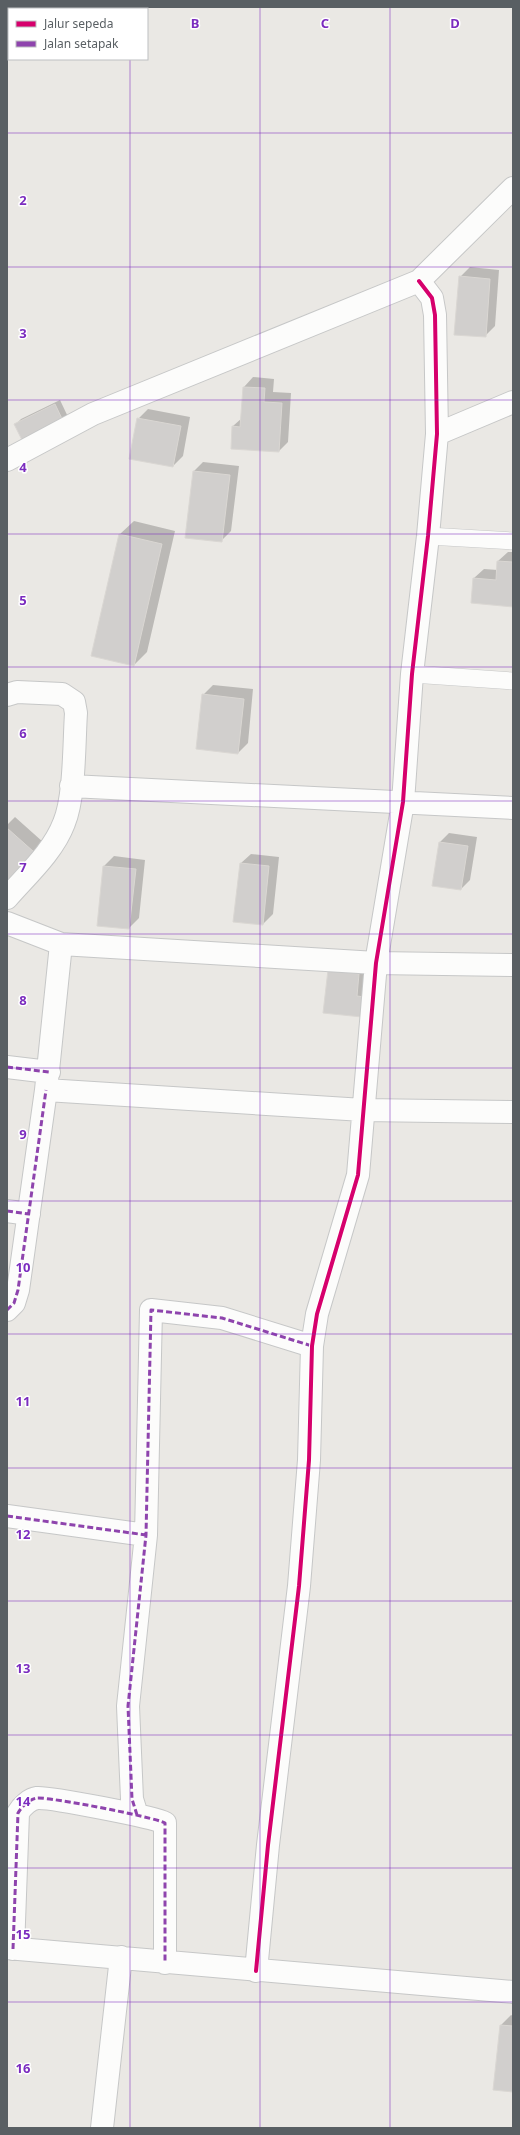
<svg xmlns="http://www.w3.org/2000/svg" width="520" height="2135" font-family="'Noto Sans',sans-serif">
	<rect width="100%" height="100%" fill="#eae8e4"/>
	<!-- shadow -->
	<path fill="#0003" d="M470,267L499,270L495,326L485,336L460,277Z
		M253,377L274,379L273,392L291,393L288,442L279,451L233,426L242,418L244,387Z
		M60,400L69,419L16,424L21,419Z
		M148,409L190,417L183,456L173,466L138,419Z
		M203,462L239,466L231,531L221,541L194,471Z
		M134,521L175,531L147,652L134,665L120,534Z
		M508,552H513V606L474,578L484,569L498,570V561Z
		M213,685L253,689L248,743L238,753L203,695Z
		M15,817L43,842L7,880V825Z
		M449,833L477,837L470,880L461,889L440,842Z
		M251,854L279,857L273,914L263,924L241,863Z
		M114,856L145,860L139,918L129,928L98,925L104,866Z
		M368,964L361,1016L329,971Z
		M511,2015L513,2016V2091L494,2089L501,2025Z"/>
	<!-- building -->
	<path fill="#d1cfcd" stroke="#dad7d3" d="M459,276L490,279L486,337L454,335Z
		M243,387L265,388L264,402L282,403L279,452L231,449L232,426L240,427Z
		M55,404L65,425L24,444L14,424Z
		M137,418L181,426L173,467L129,459Z
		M193,471L230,475L222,542L185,538Z
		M119,534L162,544L134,666L91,656Z
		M497,561L513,562V607L471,603L473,578L496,580Z
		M202,694L244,699L238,754L196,749Z
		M7,828L34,852L7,881Z
		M439,842L468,846L461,890L432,886Z
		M240,863L269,866L263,925L233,922Z
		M103,866L136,869L129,929L97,926Z
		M328,970L359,974L357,996L365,997L362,1017L323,1013Z
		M500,2025L513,2026V2092L493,2090Z"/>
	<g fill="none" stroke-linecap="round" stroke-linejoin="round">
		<!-- service casing -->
		<g stroke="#c6c7c7" stroke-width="18">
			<path id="service" d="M428,536L513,541
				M412,674L513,681"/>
		</g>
		<!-- minor casing -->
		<g stroke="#c6c7c7" stroke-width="24">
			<path id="minor" d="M437,434L513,402
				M7,460L93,414L419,281L513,188
				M7,695L17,692L62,694L74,702L76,713C74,742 75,797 64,823C53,852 27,875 7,898
				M71,786L513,808
				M7,923L61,944L376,963L513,965
				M7,1067L49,1072
				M46,1090L363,1110L513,1112
				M7,1211L29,1214
				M7,1310L14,1303L18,1290L46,1090L61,944
				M7,1516L146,1535
				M137,1815L132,1799L128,1706L146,1535L151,1310L222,1318L312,1346
				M7,1948L513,1992
				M13,1949L18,1813C22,1806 30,1799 37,1798C50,1797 154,1817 165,1823V1963
				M256,1971L268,1845L299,1586L309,1460L312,1346L317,1314L358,1175L376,963L403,802L412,674L428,536L437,434L435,315L432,298L419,281
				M102,2128L121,1957"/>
		</g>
		<!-- service -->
		<use href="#service" stroke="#fcfcfb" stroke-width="17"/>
		<!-- minor -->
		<use href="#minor" stroke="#fcfcfb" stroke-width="22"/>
		<!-- quiet -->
		<path stroke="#8e44ad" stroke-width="3" stroke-dasharray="6 3" stroke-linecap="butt" d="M7,1067L49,1072
			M7,1211L29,1214
			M7,1310L14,1303L18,1290L46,1090
			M7,1516L146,1535
			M137,1815L132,1799L128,1706L146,1535L151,1310L222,1318L312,1346
			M13,1949L18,1813C22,1806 30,1799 37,1798C50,1797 154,1817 165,1823V1963"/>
		<!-- cycleway casing -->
		<g stroke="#fff" stroke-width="6">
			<path id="cycleway" d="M256,1971L268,1845L299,1586L309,1460L312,1346L317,1314L358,1175L376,963L403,802L412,674L428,536L437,434L435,315L432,298L419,281"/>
		</g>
		<!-- cycleway -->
		<use href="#cycleway" stroke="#d6006c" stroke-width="4"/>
	</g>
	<!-- grid -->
	<path fill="none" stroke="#7b2cbf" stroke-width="1" stroke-opacity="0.55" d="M130,7V9M260,7V2128M390,7V2128M130,59V2128M7,133H513M7,267H513M7,400H513M7,534H513M7,667H513M7,801H513M7,934H513M7,1068H513M7,1201H513M7,1334H513M7,1468H513M7,1601H513M7,1735H513M7,1868H513M7,2002H513"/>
	<g font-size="13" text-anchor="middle" font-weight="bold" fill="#7b2cbf" stroke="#fff" stroke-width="3" stroke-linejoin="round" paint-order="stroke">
		<text x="195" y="28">B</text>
		<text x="325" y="28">C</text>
		<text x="455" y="28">D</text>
		<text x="23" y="205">2</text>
		<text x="23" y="338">3</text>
		<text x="23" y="472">4</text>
		<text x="23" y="605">5</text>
		<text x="23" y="738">6</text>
		<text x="23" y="872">7</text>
		<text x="23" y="1005">8</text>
		<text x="23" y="1139">9</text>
		<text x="23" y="1272">10</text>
		<text x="23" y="1406">11</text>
		<text x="23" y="1539">12</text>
		<text x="23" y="1673">13</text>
		<text x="23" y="1806">14</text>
		<text x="23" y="1939">15</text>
		<text x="23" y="2073">16</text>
	</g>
	<!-- border -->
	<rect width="520" height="2135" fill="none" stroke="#595f63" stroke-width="16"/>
	<!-- legend -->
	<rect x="8" y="8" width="140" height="52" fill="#ffffff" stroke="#bdbfc1"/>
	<rect x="16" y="21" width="20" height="6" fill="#d6006c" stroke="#bdbfc1"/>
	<text x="44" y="28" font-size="12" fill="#595f63">Jalur sepeda</text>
	<rect x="16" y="41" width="20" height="6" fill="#8e44ad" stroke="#bdbfc1"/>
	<text x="44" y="48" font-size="12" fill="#595f63">Jalan setapak</text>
</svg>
